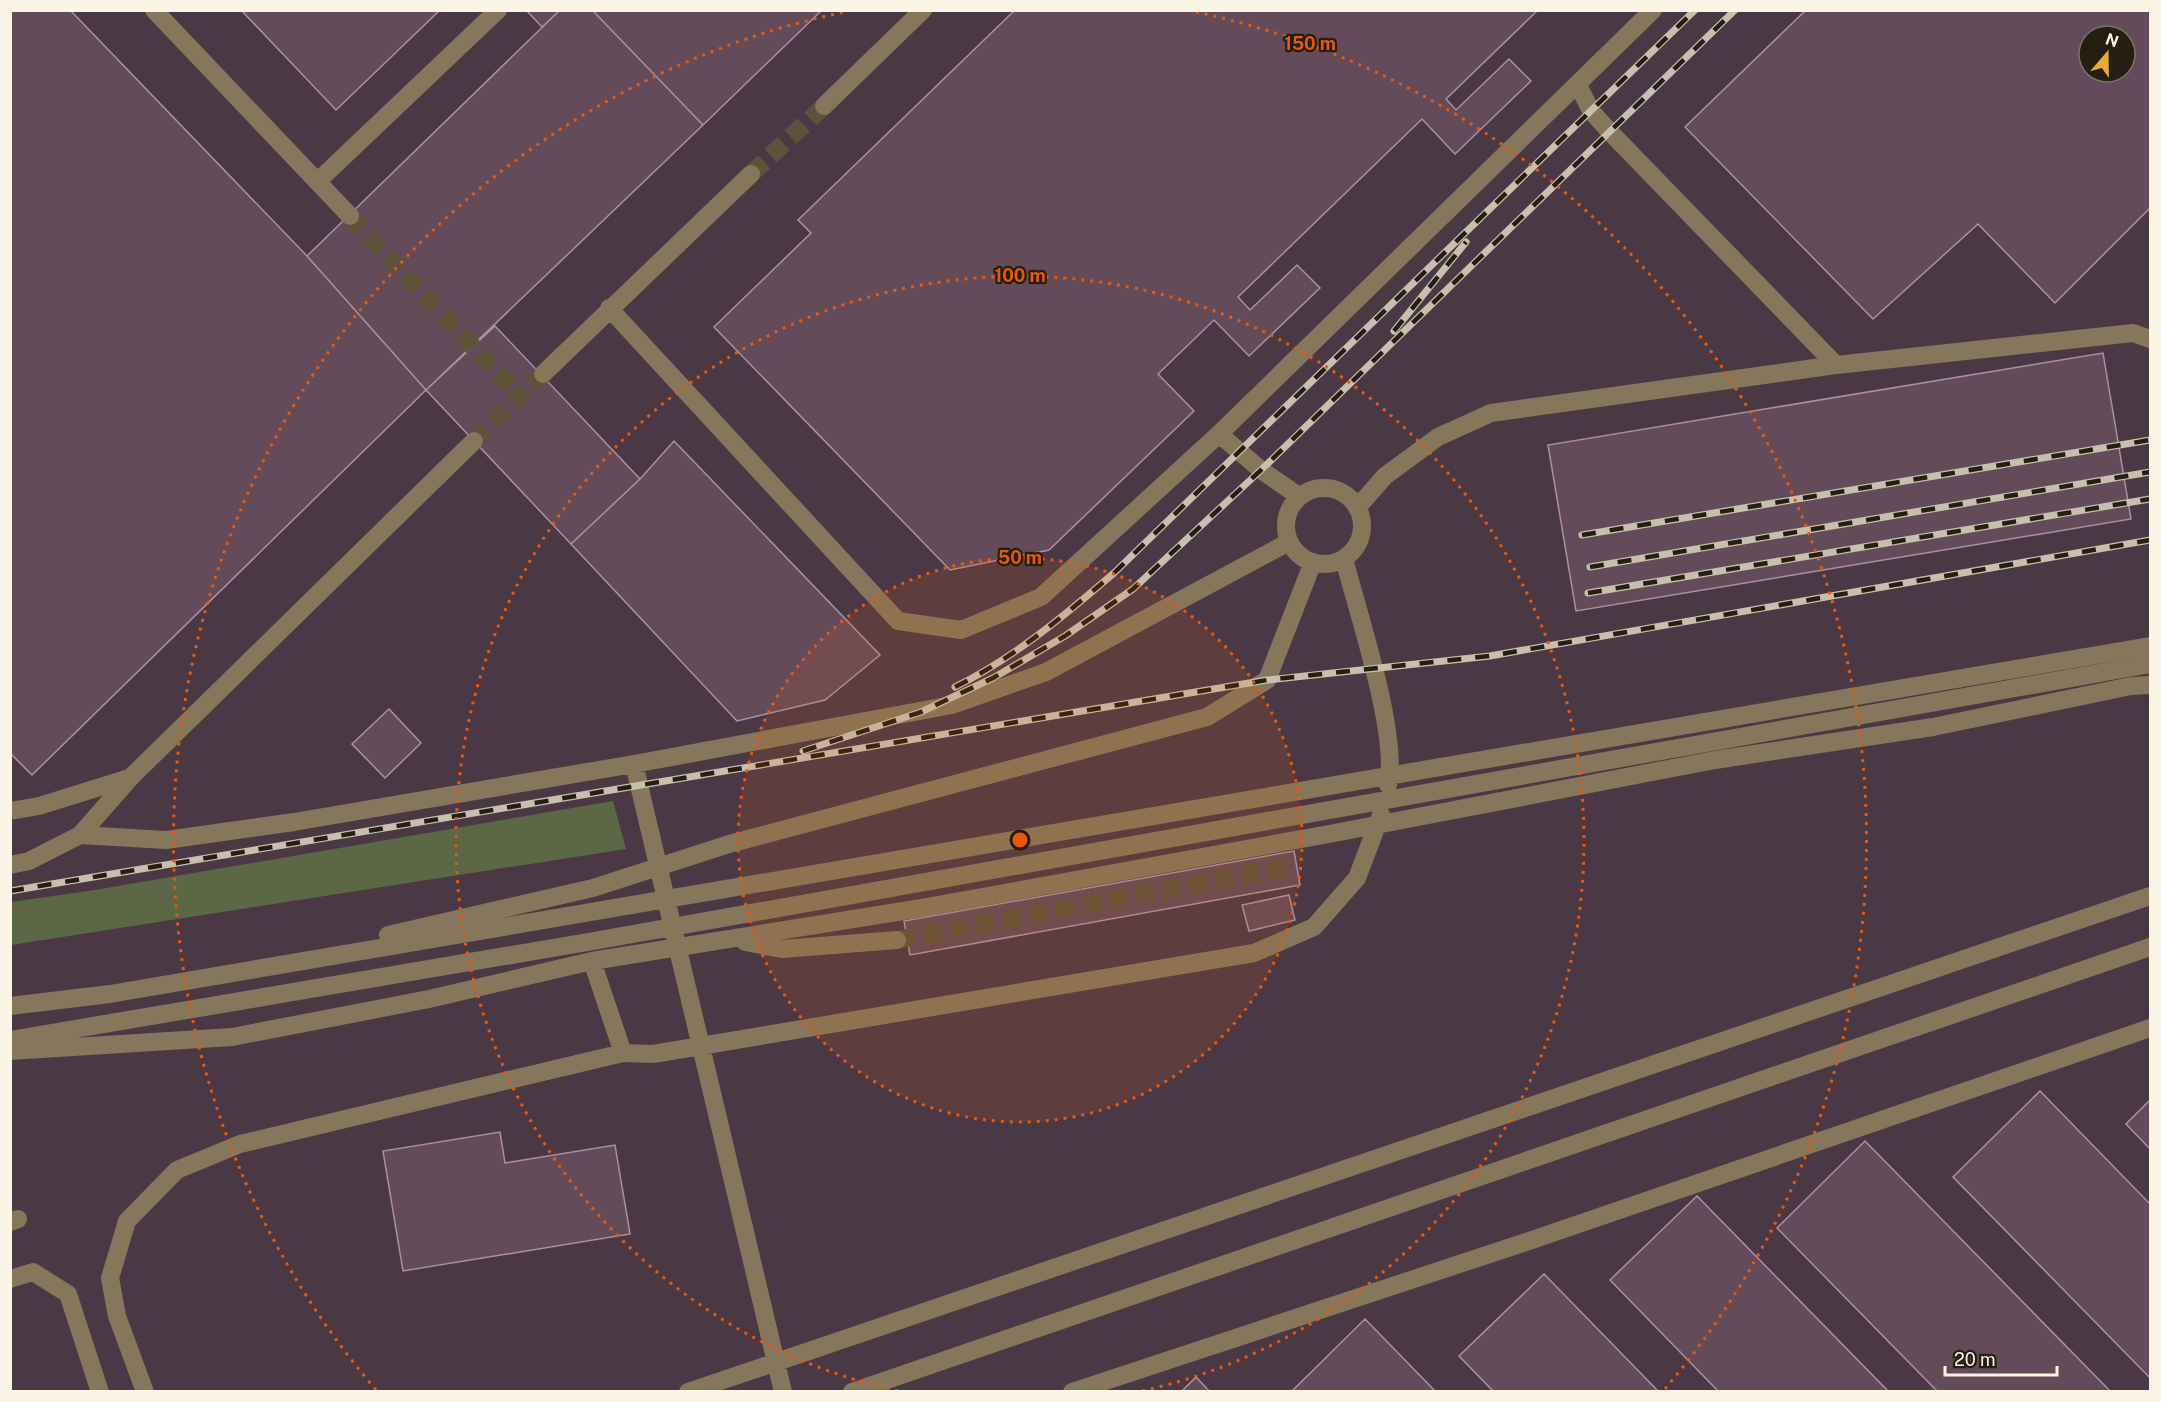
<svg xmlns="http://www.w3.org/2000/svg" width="2161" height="1402" font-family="'Public Sans',sans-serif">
	<rect width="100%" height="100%" fill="#42351d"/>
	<!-- industrial -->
	<path fill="#4a3945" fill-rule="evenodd" d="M11,11H2150V1391H11ZM2089,36H2125V72H2089Z"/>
	<!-- forest -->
	<path fill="#5c6745" d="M613,801L626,849L11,945V902L95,890Z"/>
	<!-- building -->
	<path fill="#644b5a" stroke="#ad90a1" stroke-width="1.5" fill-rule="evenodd" d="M10,10H70L307,256L426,390L32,775L10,753Z
		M241,10H440L336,110Z
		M526,10H560L542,27Z
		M560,10H592L703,125L426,390L307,256Z
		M592,10H822L703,125Z
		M1015,10H1538L1446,99L1456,110L1509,59L1531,81L1455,154L1422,119L1238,297L1250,310L1297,265L1320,288L1249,356L1214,320L1158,374L1194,411L1049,550L950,570L714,327L811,233L798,220Z
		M1806,10H2150V208L2055,303L1978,224L1873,319L1685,127ZM2089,36H2125V72H2089Z
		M495,326L640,479L571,544L426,390Z
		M2103,353L2131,519L1576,611L1548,445Z
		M674,441L880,655L825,700L737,721L571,544L640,479Z
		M389,709L421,743L385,778L352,744Z
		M1294,851L1300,885L910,955L904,921Z
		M1289,895L1295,920L1249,931L1242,905Z
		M2040,1091L2150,1204V1378L1953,1177Z
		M2150,1100V1149L2126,1124Z
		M500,1132L505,1163L615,1145L630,1234L403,1271L383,1151Z
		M1865,1141L2111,1392H1938L1777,1228Z
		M1697,1196L1889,1392H1719L1610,1280Z
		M1544,1274L1659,1392H1494L1459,1356Z
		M1365,1319L1436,1392H1291Z
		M1196,1377L1210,1392H1181Z"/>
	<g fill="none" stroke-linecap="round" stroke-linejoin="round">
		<!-- minor-tunnel -->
		<path stroke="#5e523b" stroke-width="18" stroke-dasharray="18 9" stroke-linecap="butt" d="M751,174L824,106
			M350,216L520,397
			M474,441L543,374
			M897,940L1286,867"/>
		<!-- minor -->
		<path stroke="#85765c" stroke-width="18" d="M154,10L350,216
			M1578,85L1591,111L1610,132L1836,365
			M824,106L923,10
			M318,181L498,10
			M609,308L898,621L961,630L1041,597L1219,434L1653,10
			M543,374L751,174
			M1219,434L1261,470L1300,497
			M1286 526a38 38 0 1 1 76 0a38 38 0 1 1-76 0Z
			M1357,508L1385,476L1438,437L1491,413L1836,365L2133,333L2150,339
			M1344,559C1358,613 1399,735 1388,785
			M634,764L783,1392
			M10,811L39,806L129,778
			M80,835L166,840L294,822L634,764L952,705L1046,672L1289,542
			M10,865L29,861L80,835L131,777L474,441
			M388,935L593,888L729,844L1207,717L1267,680L1313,562
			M745,942L782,949L897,940
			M592,961L623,1053L653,1054L1254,953L1314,927L1357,878L1381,815
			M10,1006L110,994L2150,646
			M10,1040L588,942L2150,664
			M10,1051L232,1037L429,999L592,961L922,908L1329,834L1715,760L1933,727L2131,686L2150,685
			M10,1222L18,1219
			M10,1279L33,1272L68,1294L100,1392
			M145,1392L117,1316L110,1278L127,1221L177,1170L240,1144L623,1053
			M688,1392L2150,896
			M852,1392L2150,947
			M1072,1392L1529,1241L2150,1028"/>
		<!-- rail casing -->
		<g stroke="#c8bfad" stroke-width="7">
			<path id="rail" d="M1394,331L1466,242
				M1582,535L2150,440
				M1590,567L2150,472
				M1588,593L2150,499
				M955,687C1015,657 1064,616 1114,573L1695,10
				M803,751L921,712L993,678L1065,636L1133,589L1261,470L1735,10
				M10,891L1267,680L1490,656L2150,540"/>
		</g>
		<!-- rail -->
		<use href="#rail" stroke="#241e13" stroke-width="4.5" stroke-dasharray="14" stroke-linecap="butt"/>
	</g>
	<!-- distance rings -->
	<circle cx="1020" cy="840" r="282" fill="#e8590c" fill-opacity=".12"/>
	<g fill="none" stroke="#e8590c" stroke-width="3" stroke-dasharray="3 6">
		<circle cx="1020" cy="840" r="282"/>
		<path d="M898 1391A564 564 0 1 1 1142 1391"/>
		<path d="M376 1390A847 847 0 0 1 844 12M1196 12A847 847 0 0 1 1664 1390"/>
	</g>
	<circle cx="1020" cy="840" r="9" fill="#e8590c" stroke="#241e13" stroke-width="3"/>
	<g font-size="18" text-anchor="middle" font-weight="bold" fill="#e8590c" stroke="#241e13" stroke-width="4.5" stroke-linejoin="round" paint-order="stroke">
		<text x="1310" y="50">150 m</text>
		<text x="1020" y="282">100 m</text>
		<text x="1020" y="564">50 m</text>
	</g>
	<!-- border -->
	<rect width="2161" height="1402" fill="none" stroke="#fcf4e5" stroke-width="24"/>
	<!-- north arrow -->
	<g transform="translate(2107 54) rotate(20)"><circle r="28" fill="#241e13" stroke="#7a7467" stroke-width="1.5"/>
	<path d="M0-4.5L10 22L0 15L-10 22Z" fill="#e4ad35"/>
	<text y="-9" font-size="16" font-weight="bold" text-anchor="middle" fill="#fcf4e5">N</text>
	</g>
	<!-- scale -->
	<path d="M1945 1366v9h112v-9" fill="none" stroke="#fcf4e5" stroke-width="3"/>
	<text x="1954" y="1366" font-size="18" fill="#fcf4e5" stroke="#241e13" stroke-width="4.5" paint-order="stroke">20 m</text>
</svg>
